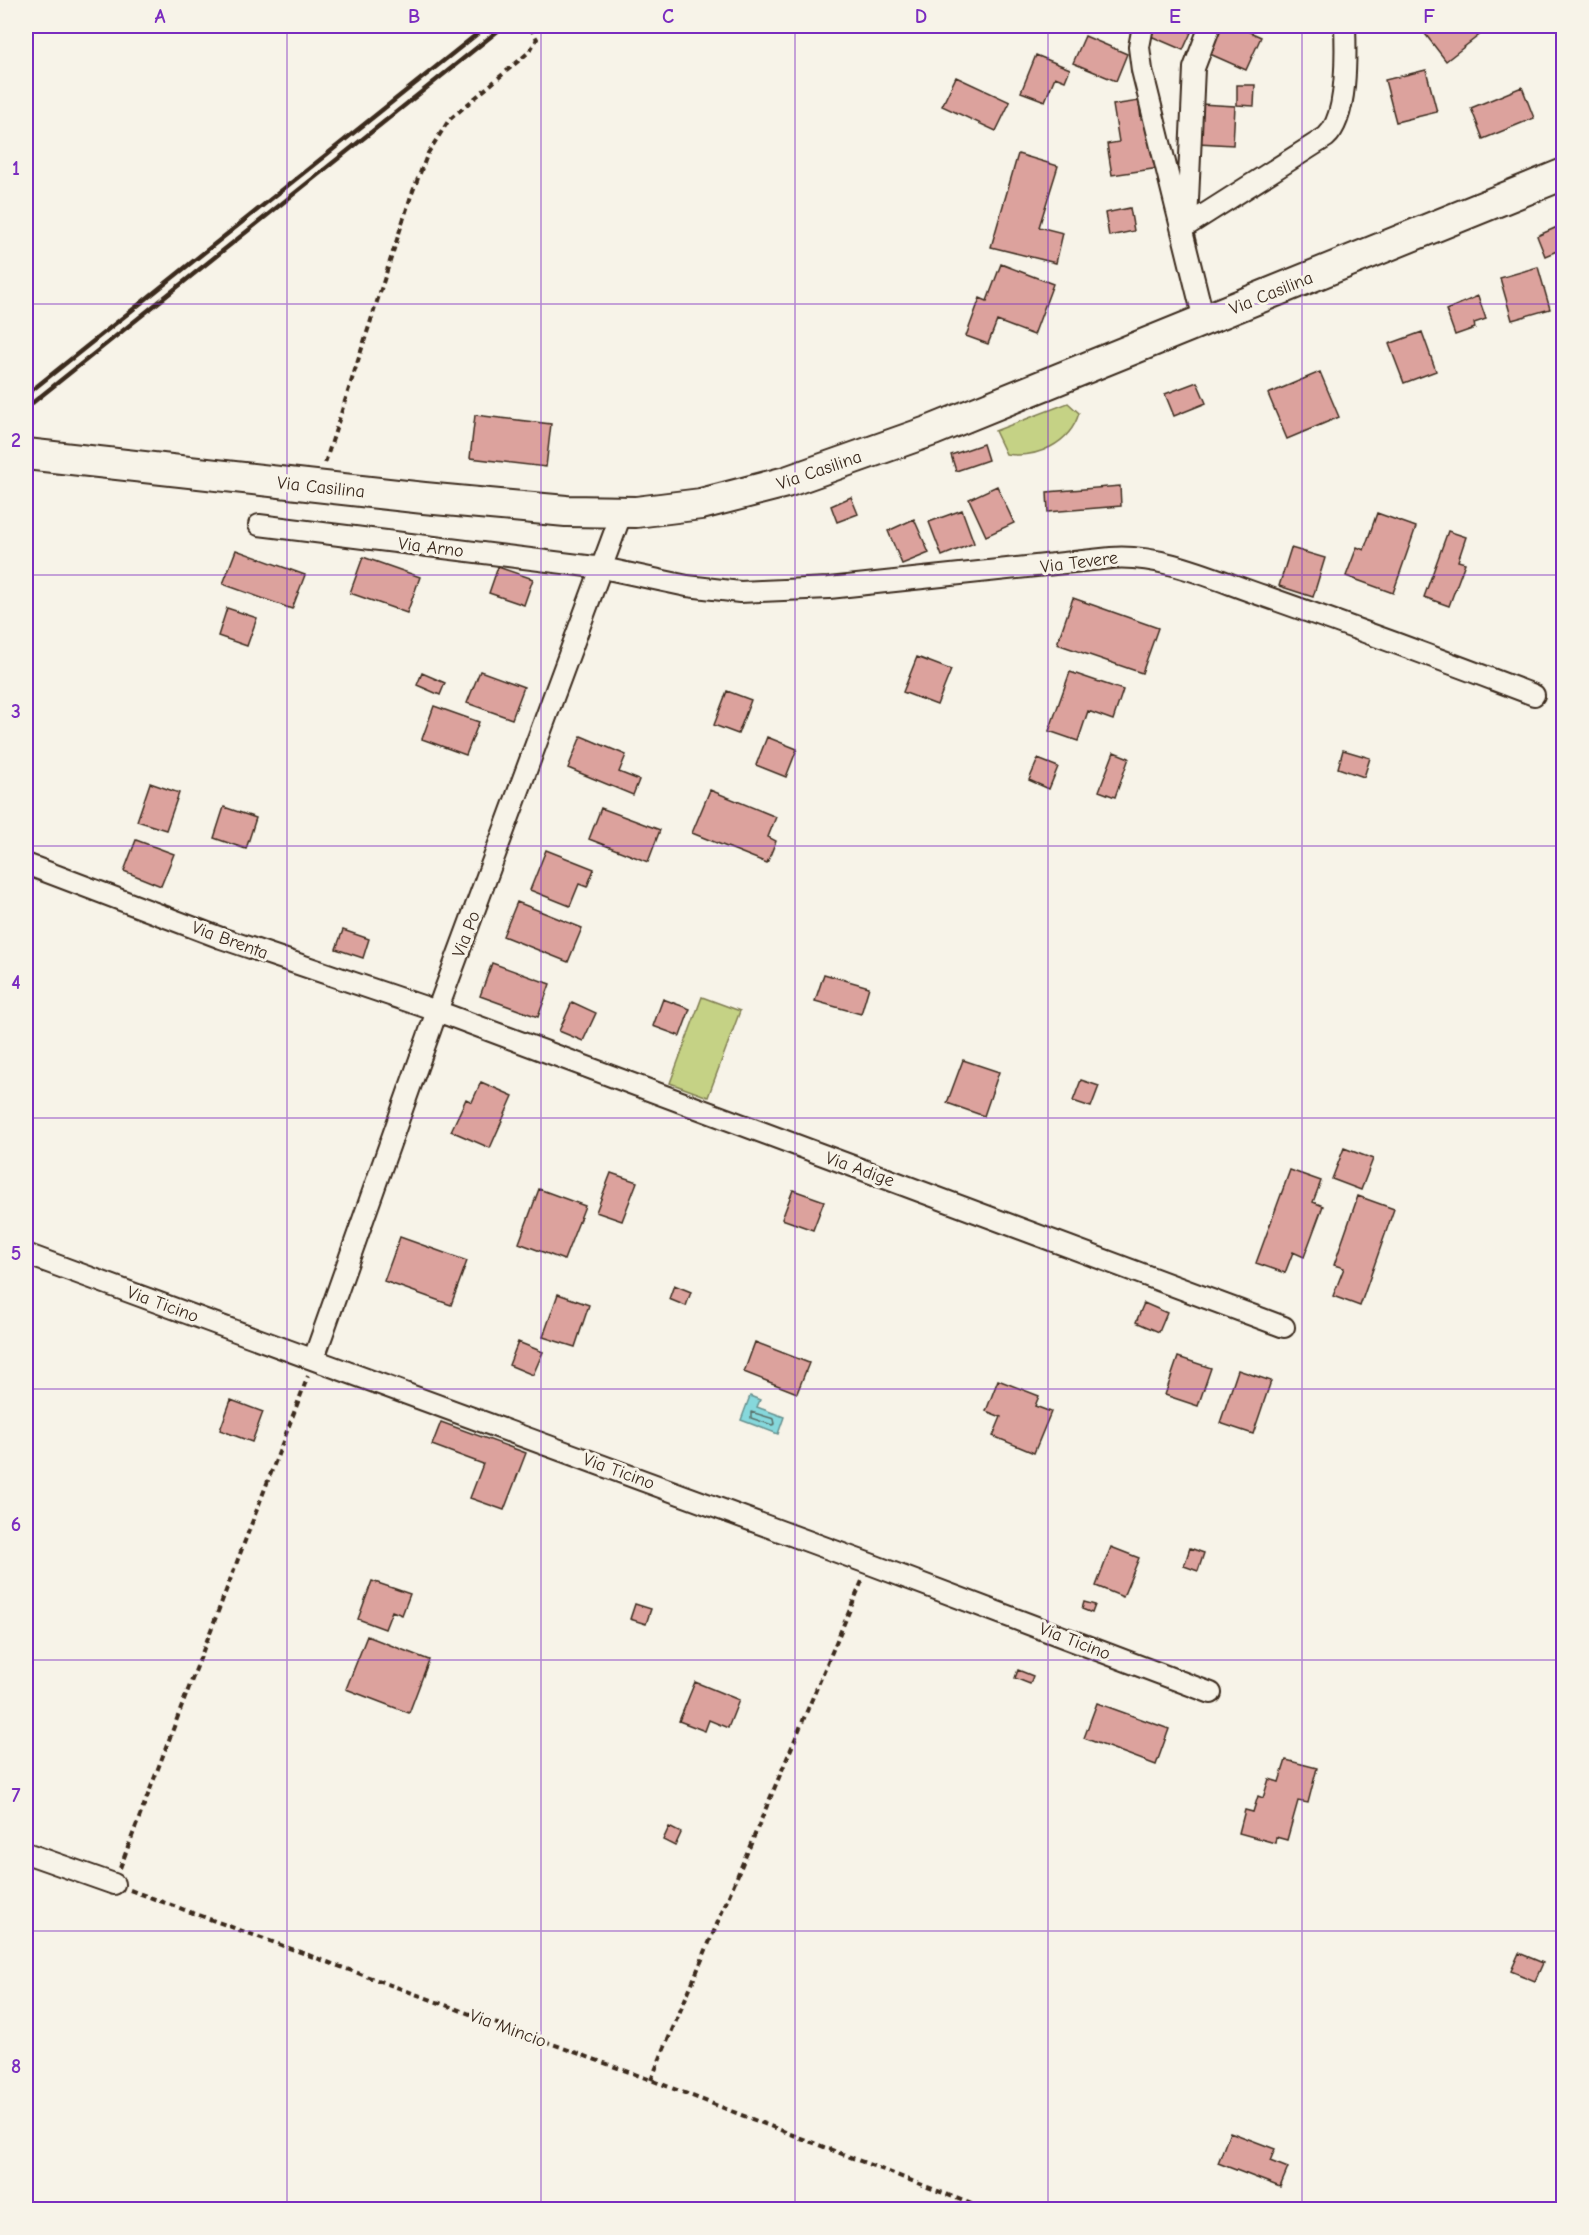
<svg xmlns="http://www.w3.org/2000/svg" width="1589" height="2235" font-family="'Comic Neue',sans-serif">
	<rect width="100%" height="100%" fill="#f7f3e8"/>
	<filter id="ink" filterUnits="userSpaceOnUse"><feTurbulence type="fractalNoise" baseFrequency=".0167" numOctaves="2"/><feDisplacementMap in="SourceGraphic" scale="12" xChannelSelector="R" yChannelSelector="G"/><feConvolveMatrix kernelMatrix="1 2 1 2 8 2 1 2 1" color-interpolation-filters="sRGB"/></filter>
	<g filter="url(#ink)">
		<!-- green -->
		<path fill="#c5d285" stroke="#807e52" stroke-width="1.5" d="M1068,403L1079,413C1070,444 1036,459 1006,454L995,431Z
			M702,997L740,1011L708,1097L670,1083Z"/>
		<!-- water -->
		<path fill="#86d8dc" stroke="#689290" stroke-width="1.5" d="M750,1396L760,1400L757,1407L784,1417L778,1434L741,1420Z"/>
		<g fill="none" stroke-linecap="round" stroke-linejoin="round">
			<!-- shore -->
			<path stroke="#59706a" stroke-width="1.5" d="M751,1412L774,1419L775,1424L772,1425L751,1418Z"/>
		</g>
		<!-- building -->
		<path fill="#dca29d" stroke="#3b2a1e" stroke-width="1.5" d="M1149,26H1194L1183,50L1146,34Z
			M1212,26H1236L1261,37L1246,70L1201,50Z
			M1419,26H1491L1446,61Z
			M1085,36L1127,54L1116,81L1073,63Z
			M1036,55L1070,69L1065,81L1055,77L1045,101L1021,92Z
			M1426,70L1437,112L1396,122L1385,80Z
			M956,77L1010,102L996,131L942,106Z
			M1237,85H1255L1254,106L1237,105Z
			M1522,87L1534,118L1483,139L1471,108Z
			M1139,101L1141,119L1152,118L1159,168L1112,175L1107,144L1119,142L1113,105Z
			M1200,104L1235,106L1233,145L1198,143Z
			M1018,154L1058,166L1039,227L1063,233L1056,263L991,247Z
			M1130,208L1134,231L1109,236L1105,213Z
			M1564,224V248L1545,256L1537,236Z
			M1001,264L1053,284L1034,335L997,321L988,344L966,336L980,298L987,301Z
			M1538,267L1550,309L1512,320L1500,278Z
			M1478,296L1486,319L1474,323L1475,328L1455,335L1446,310Z
			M1422,332L1436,371L1404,383L1389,344Z
			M1320,372L1339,417L1287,439L1268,394Z
			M1197,382L1206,403L1174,416L1165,394Z
			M475,415L551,424L546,467L470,458Z
			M983,444L988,460L956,471L951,455Z
			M997,486L1014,523L986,536L969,499Z
			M1120,486L1121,506L1048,512L1047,492Z
			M851,497L858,514L837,522L831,506Z
			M962,510L974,543L942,556L929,522Z
			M1377,513L1416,527L1393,593L1346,576L1357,547L1364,550Z
			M914,519L929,553L902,564L888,531Z
			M1448,531L1466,537L1458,561L1465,563L1449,606L1424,597Z
			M1291,548L1325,558L1313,597L1279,586Z
			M236,550L305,575L292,609L223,584Z
			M363,557L420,577L407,613L350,593Z
			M498,567L533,579L524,605L489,593Z
			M1073,598L1158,628L1142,673L1057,644Z
			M227,608L257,618L247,646L218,636Z
			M917,657L951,670L937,705L903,692Z
			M480,671L524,687L512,719L467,703Z
			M1070,672L1123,690L1113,720L1088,711L1078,741L1049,731Z
			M422,673L445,683L440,695L417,685Z
			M727,691L751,700L738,734L714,725Z
			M434,706L479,722L466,755L422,739Z
			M581,736L626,755L619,772L639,780L633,795L568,768Z
			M767,737L797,749L786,777L756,765Z
			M1343,750L1370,758L1364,777L1338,768Z
			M1114,752L1129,758L1115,797L1099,791Z
			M1038,759L1058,767L1049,789L1029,780Z
			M150,783L179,793L166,830L137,821Z
			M710,790L776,817L768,837L776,841L767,863L692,833Z
			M224,807L256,818L246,849L214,838Z
			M601,808L660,830L648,862L589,839Z
			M136,840L174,854L161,886L124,871Z
			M546,850L594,869L587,887L579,884L570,906L530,890Z
			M517,902L582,928L568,962L503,936Z
			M343,930L369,939L363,958L336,949Z
			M492,963L550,984L538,1017L480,996Z
			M824,974L869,987L861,1014L815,1001Z
			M26,984L36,988L26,1019Z
			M663,999L690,1009L680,1036L653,1026Z
			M572,1002L596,1013L583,1041L559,1031Z
			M963,1060L999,1072L984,1116L947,1103Z
			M1081,1080L1099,1086L1091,1107L1073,1101Z
			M481,1082L513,1096L490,1148L451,1131L466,1099L472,1102Z
			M1344,1148L1373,1159L1361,1190L1332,1179Z
			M1290,1170L1321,1181L1313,1202L1323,1206L1304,1257L1293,1252L1285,1273L1256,1263Z
			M611,1173L637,1182L622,1221L596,1212Z
			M539,1189L585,1206L564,1260L519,1243Z
			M793,1190L824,1201L813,1230L782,1219Z
			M1358,1196L1394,1209L1360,1306L1333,1296L1344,1268L1334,1265Z
			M400,1237L467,1261L451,1305L384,1281Z
			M674,1285L691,1292L686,1306L669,1299Z
			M558,1294L589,1305L575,1347L543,1337Z
			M1144,1303L1167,1313L1159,1332L1136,1322Z
			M518,1342L543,1352L533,1375L509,1365Z
			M755,1342L809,1363L797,1393L744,1372Z
			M1178,1357L1211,1368L1198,1406L1165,1395Z
			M1238,1370L1271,1381L1253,1434L1220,1423Z
			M998,1380L1039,1396L1035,1406L1051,1412L1034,1453L993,1436L1001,1417L986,1411Z
			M231,1400L263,1412L252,1442L220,1430Z
			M441,1422L526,1453L504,1510L470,1498L483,1464L432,1445Z
			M1111,1547L1139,1558L1123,1597L1096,1586Z
			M1190,1548L1204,1553L1198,1571L1184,1566Z
			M372,1581L410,1594L402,1615L392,1611L385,1629L358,1619Z
			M1084,1602L1095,1605L1092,1613L1082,1609Z
			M635,1604L651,1609L646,1624L630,1619Z
			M367,1636L429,1660L409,1713L346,1689Z
			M1018,1670L1033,1676L1030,1684L1015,1678Z
			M695,1682L739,1700L728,1728L709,1720L705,1731L679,1721Z
			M1097,1703L1169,1729L1156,1765L1084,1738Z
			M1286,1760L1317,1768L1308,1803L1298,1801L1287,1840L1276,1837L1275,1843L1239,1833L1245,1810L1253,1812L1258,1796L1263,1798L1269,1779L1279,1782Z
			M669,1827L681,1833L675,1846L663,1840Z
			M1519,1953L1543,1963L1535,1981L1511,1971Z
			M1230,2132L1275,2149L1270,2161L1288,2168L1280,2187L1218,2163Z"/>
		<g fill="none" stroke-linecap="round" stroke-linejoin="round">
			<!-- minor casing -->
			<g stroke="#3b2a1e" stroke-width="24">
				<path id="minor" d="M1143,26L1139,47L1142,70L1204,320
					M1187,222L1194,68L1210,26
					M1183,228L1326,137C1348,118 1346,54 1345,26
					M259,525L603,568L687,586L740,592L829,588L1111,558C1163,554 1216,580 1264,596C1355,628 1445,661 1534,695
					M26,864L221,938L437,1011L1284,1327
					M26,1254L870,1564L1211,1693
					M314,1358L437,1011L622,512
					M26,1853L114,1884"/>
			</g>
			<!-- primary casing -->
			<g stroke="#3b2a1e" stroke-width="34">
				<path id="primary" d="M26,454L424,498L566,511L636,512L701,504L786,482L933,430L1564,174"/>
			</g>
			<!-- path -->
			<path stroke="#3b2a1e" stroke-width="4" stroke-dasharray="6 4.5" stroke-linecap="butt" d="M325,463L411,196L428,153L449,120L529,52L537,39L529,26
				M120,1868L308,1376
				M130,1890L651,2080L987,2210
				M651,2080L862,1581"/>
			<!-- minor -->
			<use href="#minor" stroke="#f7f3e8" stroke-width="20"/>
			<!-- primary -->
			<use href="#primary" stroke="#f7f3e8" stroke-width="30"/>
			<!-- rail -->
			<path stroke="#3b2a1e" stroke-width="4.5" d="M26,395L487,26
				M26,408L504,26"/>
		</g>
	</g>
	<!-- grid -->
	<path fill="none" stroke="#7b2cbf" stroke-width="1.5" stroke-opacity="0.55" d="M287,26V2210M541,26V2210M795,26V2210M1048,26V2210M1302,26V2210M26,304H1564M26,575H1564M26,846H1564M26,1118H1564M26,1389H1564M26,1660H1564M26,1931H1564"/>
	<g text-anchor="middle" stroke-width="6" stroke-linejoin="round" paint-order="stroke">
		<!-- street labels -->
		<g font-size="18" fill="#3b2a1e" stroke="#f7f3e8">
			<text transform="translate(1271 293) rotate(-22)" y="6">Via Casilina</text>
			<text transform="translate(819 470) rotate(-19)" y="6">Via Casilina</text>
			<text transform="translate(321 487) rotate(6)" y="6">Via Casilina</text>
			<text transform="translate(431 547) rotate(7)" y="6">Via Arno</text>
			<text transform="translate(1079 562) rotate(-7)" y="6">Via Tevere</text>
			<text transform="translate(466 934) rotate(-69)" y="6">Via Po</text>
			<text transform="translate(230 940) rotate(20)" y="6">Via Brenta</text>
			<text transform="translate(860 1169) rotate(20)" y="6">Via Adige</text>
			<text transform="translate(163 1304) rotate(20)" y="6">Via Ticino</text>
			<text transform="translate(619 1471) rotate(20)" y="6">Via Ticino</text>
			<text transform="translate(1075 1641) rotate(21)" y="6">Via Ticino</text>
			<text transform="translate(508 2028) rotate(20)" y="6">Via Mincio</text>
		</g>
	</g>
	<!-- margin -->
	<rect width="1589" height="2235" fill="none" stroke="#f7f3e8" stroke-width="66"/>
	<rect x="33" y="33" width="1523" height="2169" fill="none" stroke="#7b2cbf" stroke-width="2"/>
	<g font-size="20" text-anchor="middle" font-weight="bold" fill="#7b2cbf">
		<text x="160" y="23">A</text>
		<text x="414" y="23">B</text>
		<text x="668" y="23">C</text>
		<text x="921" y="23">D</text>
		<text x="1175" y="23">E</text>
		<text x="1429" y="23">F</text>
		<text x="16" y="175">1</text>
		<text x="16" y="447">2</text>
		<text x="16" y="718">3</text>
		<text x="16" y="989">4</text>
		<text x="16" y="1260">5</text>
		<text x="16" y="1531">6</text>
		<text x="16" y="1802">7</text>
		<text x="16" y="2073">8</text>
	</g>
</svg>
